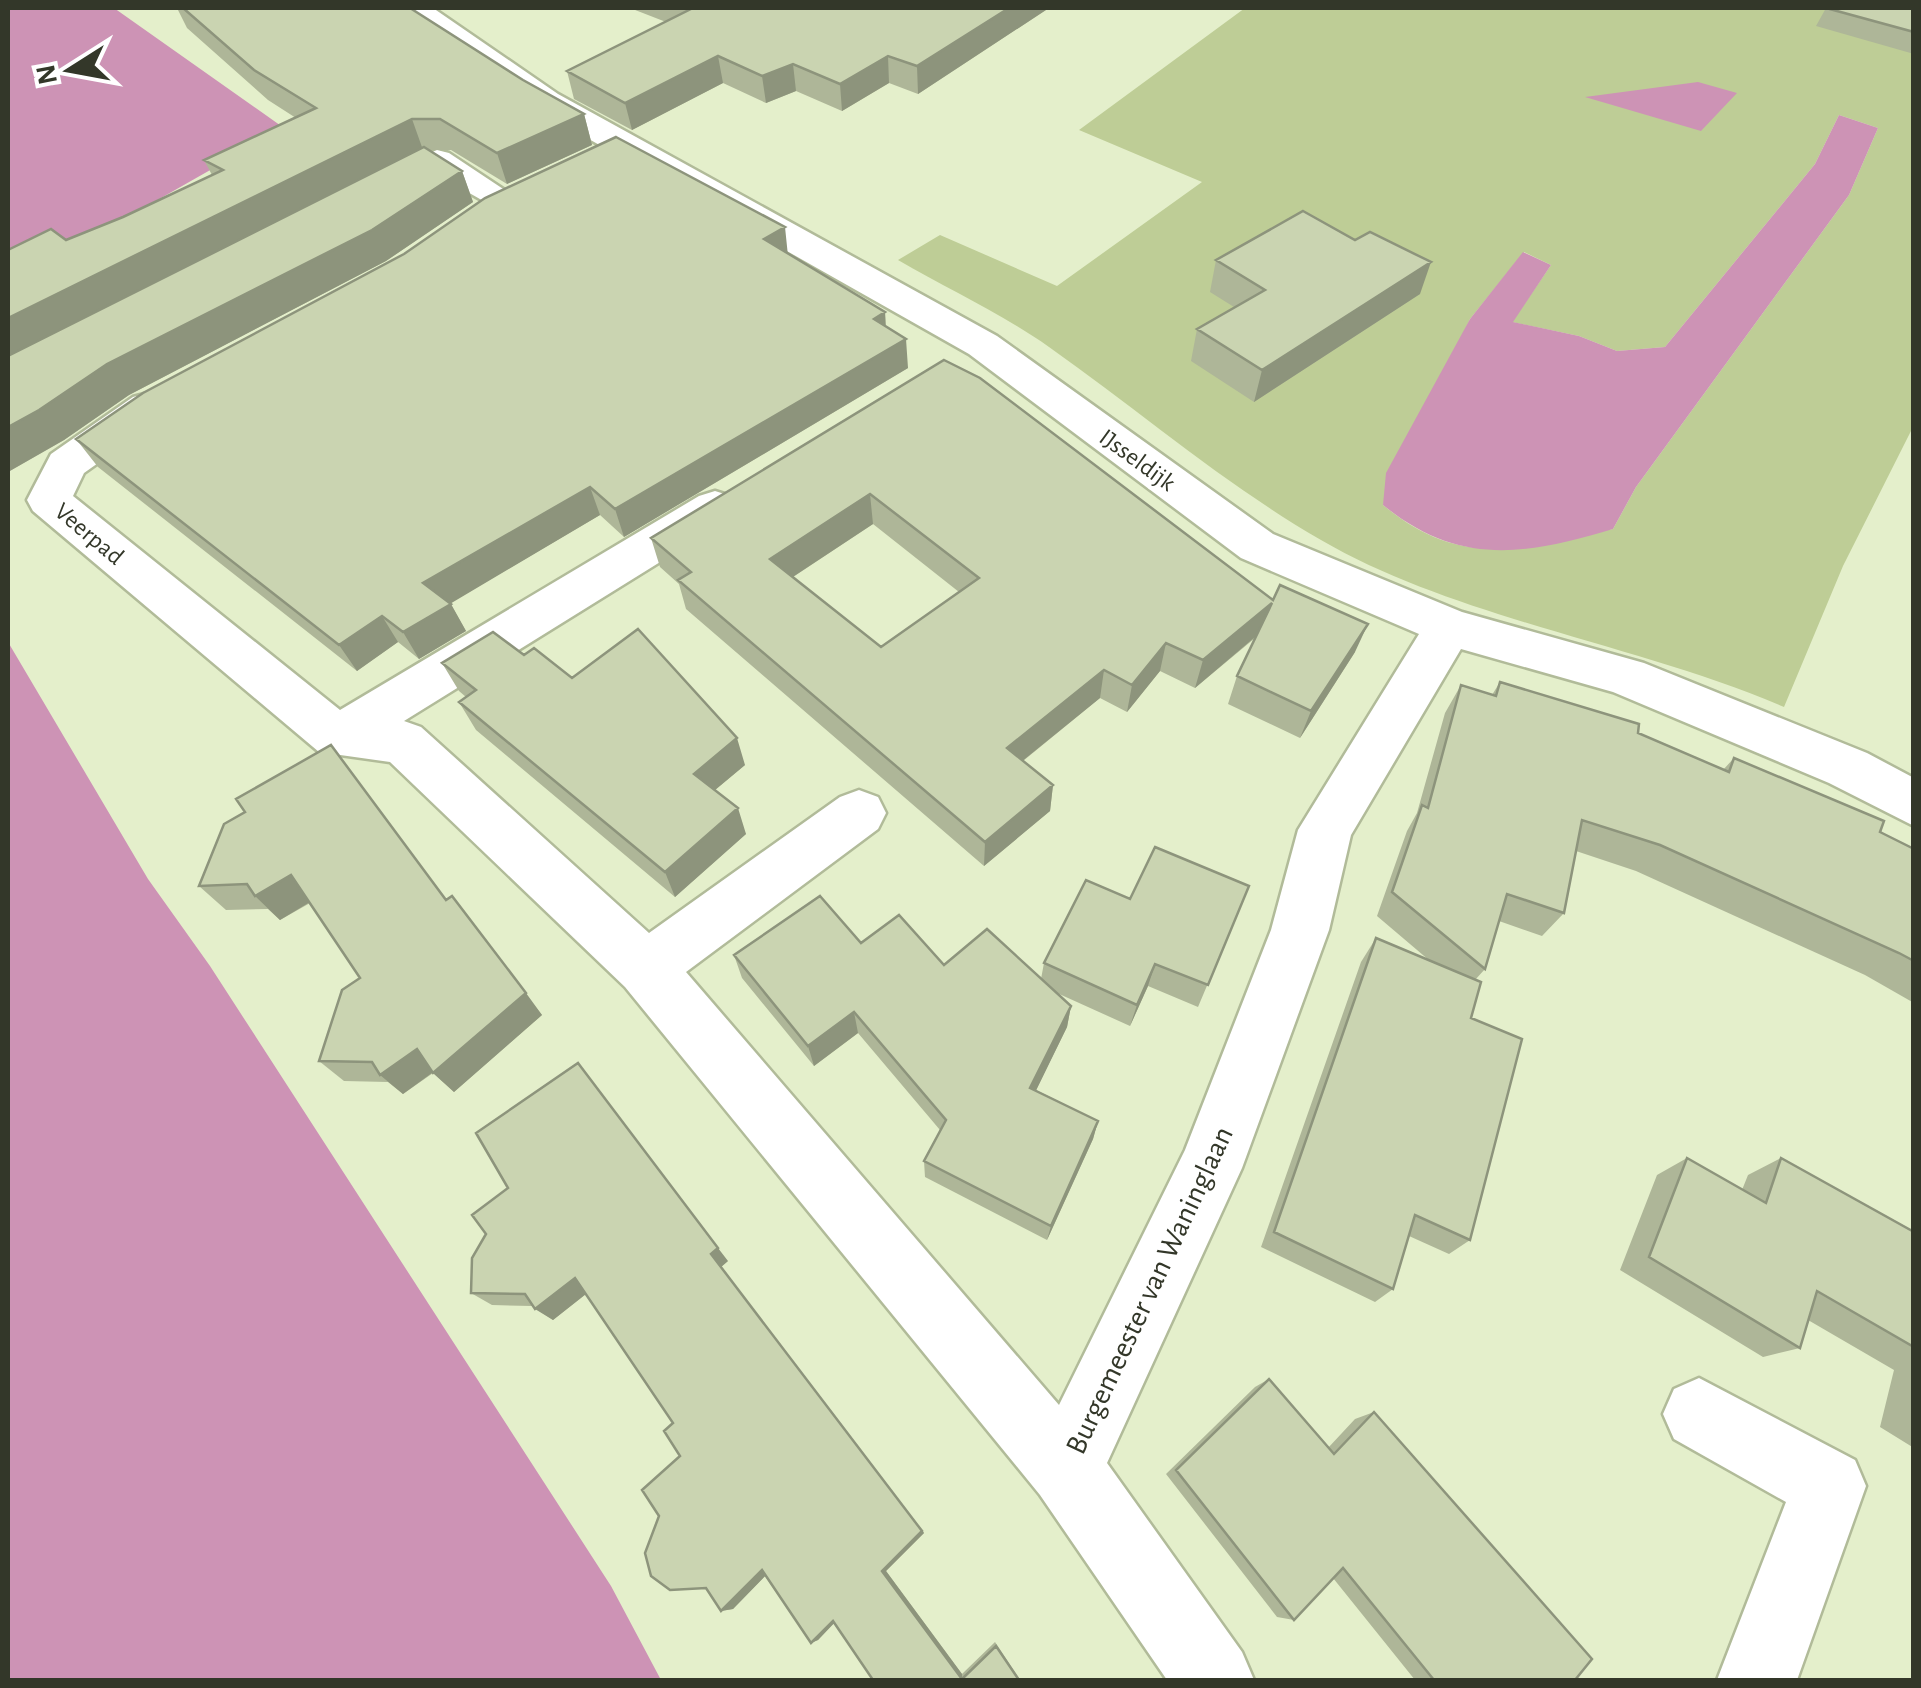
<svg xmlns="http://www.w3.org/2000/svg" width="1921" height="1688" font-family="'Alegreya Sans',sans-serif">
	<rect width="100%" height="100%" fill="#e4efcb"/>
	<!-- green -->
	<path fill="#becd96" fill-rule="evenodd" d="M1245,8H1913V427L1843,566L1784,707C1638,644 1457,619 1321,540C1225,485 1140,411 1049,347C1002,314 948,289 898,260L940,235L1057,286L1202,182L1079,130ZM1839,115L1878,128L1849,195L1636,487L1613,529C1520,546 1464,572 1383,505L1470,319L1524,252L1551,265L1512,322L1579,336L1617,351L1665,347L1815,164Z"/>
	<!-- water -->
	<path fill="#cd93b5" d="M8,8H114L284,128L8,285Z
		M1698,82L1737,93L1701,131L1585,97Z
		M1839,115L1878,128L1849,195L1636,487L1613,529C1526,555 1459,567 1383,505L1386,473L1470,319L1523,252L1551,265L1513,322L1579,336L1617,351L1665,347L1815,164Z
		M8,642L148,879L210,966L611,1586L661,1680H8Z"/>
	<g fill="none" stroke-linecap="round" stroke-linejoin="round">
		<!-- minor casing -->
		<g stroke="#b1bb99" stroke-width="5">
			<path id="minor" d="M399,8H433L558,94L997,336L1273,534L1462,612L1644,663L1867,753L1914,778V826L1829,783L1613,692L1461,649L1351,835L1329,930L1242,1168L1107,1463L1242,1652L1254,1680H1167L1040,1495L625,987L390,762L319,752L33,511L27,500L51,454L133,397L148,393L163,397L169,407L163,417L84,473L73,496L340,710L699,496L715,491L731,496L738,507L731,518L404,721L421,727L649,933L840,797L859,790L878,797L886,813L878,829L686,972L1059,1405L1185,1150L1271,930L1298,830L1419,634L1241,558L969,354L534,108Z
				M437,150L449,153L526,204L521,212L508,215L436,174L414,187H388L383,179L388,171Z
				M1699,1378L1855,1460L1866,1486L1797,1680H1717L1786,1502L1674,1439L1663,1414L1674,1389Z"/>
		</g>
		<!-- minor -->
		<use href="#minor" fill="#fff" fill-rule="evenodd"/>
	</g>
	<!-- wall -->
	<path fill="#aeb698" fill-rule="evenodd" d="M177,8H410L523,80L584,114L592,145L507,184L451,150H428L462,171L473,202L386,261L129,395L64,440L8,472V250L66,240L123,217L212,175L204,160L296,118L268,100L187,28Z
		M630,8H1049L918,94L889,83L842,111L796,91L766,103L723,83L632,130L574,99L567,71L666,22Z
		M1826,8H1914V54L1816,26Z
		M788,254L885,312L886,326L908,368L624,537L600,515L450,603L466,631L419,659L398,642L357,671L98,467L76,439Z
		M1216,260L1420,294L1254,402L1191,361L1197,329L1234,307L1210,292Z
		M944,360L1273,600L1355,652L1300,738L1228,704L1237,676L1255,638L1195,688L1160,671L1127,712L1100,698L1023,761L1053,785L1050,811L984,866L686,609L679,584L660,567L651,538ZM873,524L959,592L881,647L793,577Z
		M524,655L745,765L715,790L746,834L675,897L476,730L459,702L466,697L459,691L442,663Z
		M1500,682L1638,733L1723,770L1734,758L1914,849V1003L1865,975L1636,871L1576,851L1564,913L1542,936L1499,921L1485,969L1475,980L1471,1018L1470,1240L1449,1254L1409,1236L1393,1289L1375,1302L1261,1247L1361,962L1376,938L1430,961L1377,916L1407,831L1417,813L1445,713L1461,685L1492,695Z
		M224,824L447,900L542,1015L454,1092L433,1073L403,1094L388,1082L344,1081L319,1061L360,978L310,903L280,920L268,909L226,910L199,886Z
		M1249,886L1198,1007L1148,986L1130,1026L1057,993L1071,1006L1067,1027L1036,1090L1098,1121L1093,1139L1047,1240L925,1177L924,1161L940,1130L858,1033L814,1066L742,978L734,955L861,943L944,965L1041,979L1044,963L1130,899Z
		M1687,1158L1742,1190L1748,1175L1781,1158L1914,1232V1448L1880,1427L1894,1370L1808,1320L1800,1348L1763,1357L1620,1270L1657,1175Z
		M728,1261L721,1267L924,1533L886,1571L962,1674L995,1642L1020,1680H873L834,1623L818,1640L811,1643L765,1576L733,1609L721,1611L673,1423L586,1294L553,1320L532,1306L492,1305L471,1293Z
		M1269,1379L1328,1448L1355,1419L1374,1412L1575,1680H1415L1333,1578L1294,1620L1277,1617L1166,1474L1255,1387Z"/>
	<!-- shaded-wall -->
	<path fill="#8d947c" d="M1009,8H1049L918,94L917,66Z
		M718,56L723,83L632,130L625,103Z
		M888,56L889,83L842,111L840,84Z
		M793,64L796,91L766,103L762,76Z
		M584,114L592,145L507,184L497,153Z
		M412,119L423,150L8,361V318Z
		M462,171L473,202L386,261L129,395L64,440L8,472V427L107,364Z
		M785,227L788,256L764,239Z
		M1431,262L1420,294L1254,402L1262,370Z
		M885,312L886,341L874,319Z
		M906,339L908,368L624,537L615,509Z
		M590,487L600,515L438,611L423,583Z
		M870,494L873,524L776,588L770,559Z
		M1272,603L1262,631L1195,688L1203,660Z
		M451,604L466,631L419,659L403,632Z
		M382,616L398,642L357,671L339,645Z
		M1368,624L1355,652L1300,738L1311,711Z
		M1166,643L1160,671L1127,712L1132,685Z
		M1104,670L1100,698L1005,775L1007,748Z
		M737,738L745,765L703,800L694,774Z
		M1053,785L1050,811L984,866L985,842Z
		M738,808L746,834L675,897L665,872Z
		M291,875L315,899L280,920L255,896Z
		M1155,964L1148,986L1130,1026L1137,1005Z
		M526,993L542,1015L454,1092L433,1073L436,1070L403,1094L380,1075L417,1049Z
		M1071,1006L1067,1027L1028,1107L1030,1088Z
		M854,1012L858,1033L814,1066L808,1046Z
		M1098,1121L1093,1139L1047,1240L1051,1226Z
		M718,1248L728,1261L721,1267L924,1533L886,1571L962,1674V1679L882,1571L711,1254Z
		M575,1278L591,1290L553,1320L535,1309Z
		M762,1570H771L733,1609L721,1611Z
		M839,1618L818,1640L811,1643L833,1621Z"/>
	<!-- building -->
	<path fill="#cad4b1" stroke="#8d947c" stroke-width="2.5" fill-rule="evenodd" d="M183,8H410L523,80L584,114L497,153L440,119H412L8,318V250L51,229L66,240L123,217L223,170L204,160L316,108L254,70Z
		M693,8H1009L917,66L888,56L840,84L793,64L762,76L718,56L625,103L567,71Z
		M1826,8H1914V32Z
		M616,137L785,227L764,239L885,312L874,319L906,339L615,509L590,487L423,583L451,604L403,632L382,616L339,645L76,439L143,393L404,254L485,198Z
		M424,147L462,171L372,230L107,364L39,410L8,427V356Z
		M1303,211L1355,240L1370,232L1431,262L1262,370L1197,329L1265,290L1216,260Z
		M944,360L980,378L1273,600L1280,585L1368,624L1311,711L1237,676L1272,603L1203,660L1166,643L1132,685L1104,670L1007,748L1053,785L985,842L678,580L691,572L651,538ZM870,494L979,578L881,647L770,559Z
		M638,629L737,738L694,774L738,808L665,872L459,702L476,690L442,663L493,632L524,655L534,648L572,678Z
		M1500,682L1639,724L1638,733L1729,772L1734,758L1884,821L1880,832L1914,849V961L1899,953L1660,845L1582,820L1564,913L1507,894L1485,969L1392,892L1422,805L1428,808L1461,685L1496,696Z
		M331,745L446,900L452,896L526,993L433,1073L417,1049L380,1075L372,1062L319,1061L342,990L360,978L291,875L255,896L247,884L199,886L224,824L245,812L236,799Z
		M1155,847L1249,886L1208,985L1155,964L1137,1005L1044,963L1086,880L1130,899Z
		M820,896L861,943L899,915L944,965L987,929L1071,1006L1030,1088L1098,1121L1051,1226L924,1161L946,1120L854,1012L808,1046L734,955Z
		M1376,938L1481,982L1471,1018L1522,1039L1470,1240L1415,1215L1393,1289L1274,1232Z
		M578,1063L718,1248L711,1254L922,1531L882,1571L962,1679L996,1646L1019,1680H873L833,1621L811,1643L762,1570L721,1611L706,1588L670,1590L651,1576L645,1553L659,1516L642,1490L680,1456L664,1431L673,1423L575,1278L535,1309L525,1294L471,1293L472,1258L486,1234L472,1215L508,1188L476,1133Z
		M1687,1158L1766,1203L1781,1158L1914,1232V1347L1817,1291L1800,1348L1649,1257Z
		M1269,1379L1334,1454L1374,1412L1592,1659L1575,1680H1434L1343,1568L1294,1620L1176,1470Z"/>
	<g text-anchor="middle" stroke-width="8" stroke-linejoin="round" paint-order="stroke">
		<!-- far-street labels -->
		<g font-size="25" fill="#333729" stroke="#fff">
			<text transform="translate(1138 459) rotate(36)" y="9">IJsseldijk</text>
			<text transform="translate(90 533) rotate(40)" y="9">Veerpad</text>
		</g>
		<!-- street labels -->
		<g font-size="30" fill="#333729" stroke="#fff">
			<text transform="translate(1149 1290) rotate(-65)" y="10">Burgemeester van Waninglaan</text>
		</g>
	</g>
	<!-- border -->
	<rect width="1921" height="1688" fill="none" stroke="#333729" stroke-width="20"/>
	<!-- north arrow -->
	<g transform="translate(70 70) rotate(259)" stroke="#ffffff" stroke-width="8" paint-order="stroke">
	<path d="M0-8L18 38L0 25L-18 38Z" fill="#333729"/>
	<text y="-15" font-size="28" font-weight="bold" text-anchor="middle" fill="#333729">N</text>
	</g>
</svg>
